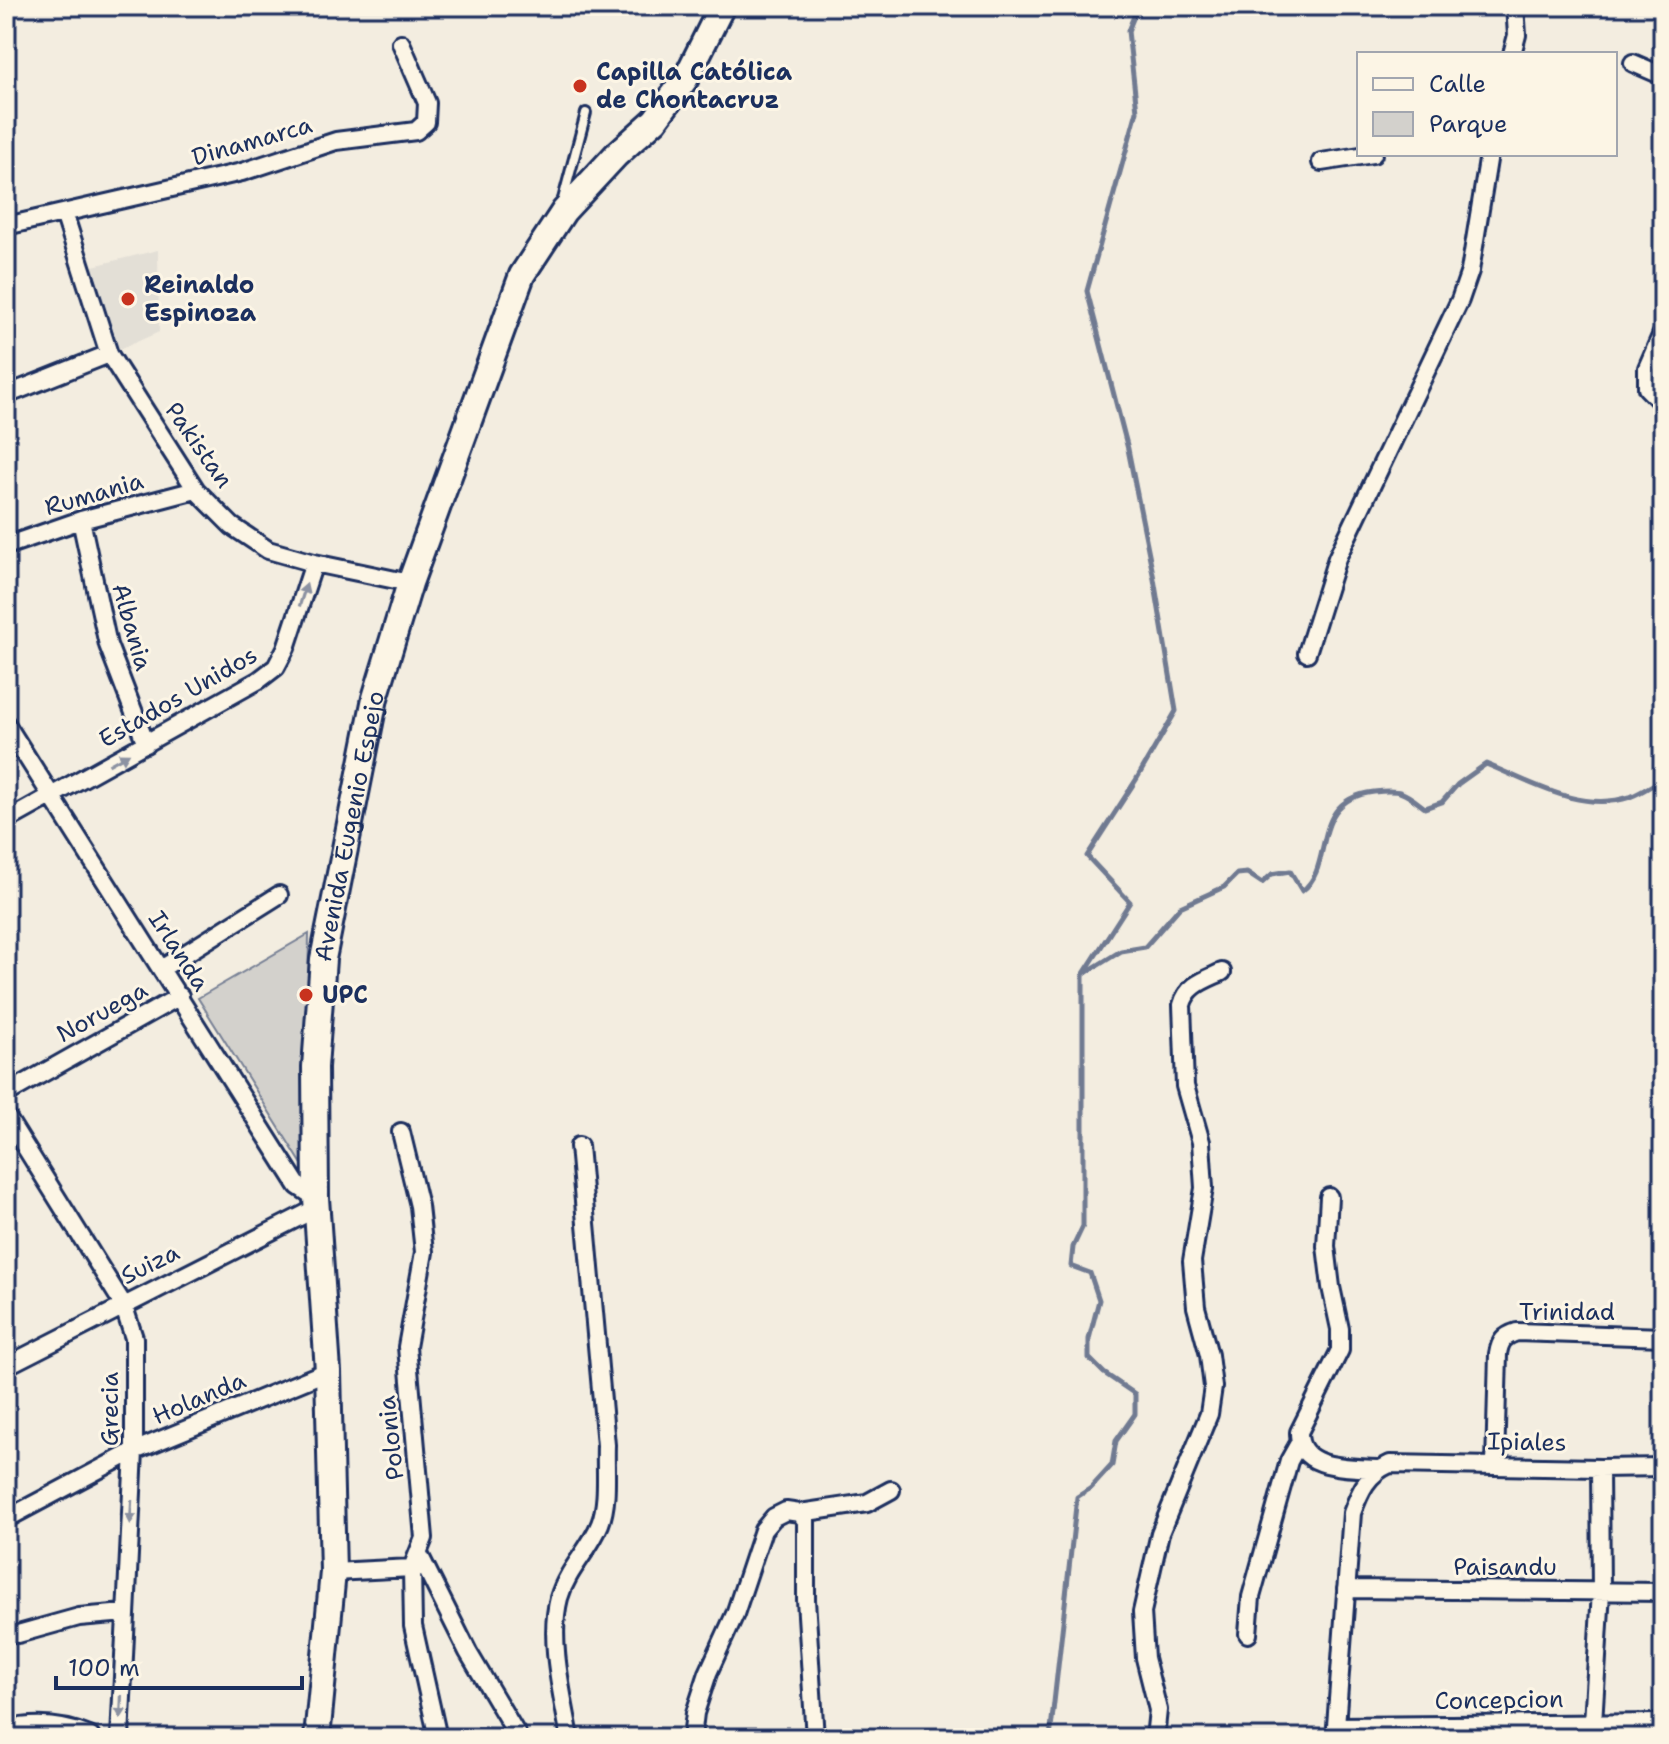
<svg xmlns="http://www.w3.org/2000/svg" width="1669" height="1744" font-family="'Shantell Sans',sans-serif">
	<rect width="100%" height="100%" fill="#f3ede0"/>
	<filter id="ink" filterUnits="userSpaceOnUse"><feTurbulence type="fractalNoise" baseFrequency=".0125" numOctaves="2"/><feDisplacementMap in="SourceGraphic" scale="16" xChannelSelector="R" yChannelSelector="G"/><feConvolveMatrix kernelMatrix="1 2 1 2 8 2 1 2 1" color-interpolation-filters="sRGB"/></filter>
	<g filter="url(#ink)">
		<!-- built -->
		<path fill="#e3dfd6" d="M158,250L159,332L114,352L89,267Z"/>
		<!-- green -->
		<path fill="#d3d1cc" stroke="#778095" stroke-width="2" d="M309,934L305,1169L198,998Z"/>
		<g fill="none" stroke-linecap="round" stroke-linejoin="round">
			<!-- stream -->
			<path stroke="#707a91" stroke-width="5" d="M1087,972L1121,951L1145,947L1180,907L1224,887L1237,874L1247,873L1262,883L1272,874L1290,871L1302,891C1336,866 1307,800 1374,792C1402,789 1404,792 1425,808L1442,802L1458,784L1486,764C1531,782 1580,813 1630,797C1641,793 1652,785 1663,779
				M1050,1738L1077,1497L1091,1488L1112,1465L1116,1441L1135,1414V1394L1104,1373L1089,1358V1339L1099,1300L1090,1273L1071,1266L1073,1247L1083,1226V975L1130,902L1087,856L1136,780L1176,711L1154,579L1128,449L1087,291L1137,111L1128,31L1138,6"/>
			<!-- service casing -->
			<g stroke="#1b2f5e" stroke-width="14">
				<path id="service" d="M562,203L586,113"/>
			</g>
			<!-- minor casing -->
			<g stroke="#1b2f5e" stroke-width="22">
				<path id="minor" d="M1512,54L1517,35L1515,6
					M1633,63L1663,76
					M1321,162L1373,154
					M64,213L109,354L196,490L232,526L268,550L314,563L410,583
					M6,226L242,172L336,141L416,131L426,122L427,103L401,43
					M1663,331L1647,368V388L1663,404
					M6,395L109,354
					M81,520L108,645L146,744
					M6,546L81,520L196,490
					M1307,653L1337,558L1460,300L1470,271L1489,154
					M6,724L298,1186L316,1198
					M6,821L259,680L276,667L286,648L314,563
					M161,969L279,895
					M6,1094L180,996
					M6,1116L123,1304L134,1338V1451L120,1738
					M401,1132L419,1206L424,1252L407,1347L424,1538L412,1568L413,1626L438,1738
					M1329,1197L1326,1246L1331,1287L1340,1329V1350L1299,1432C1298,1471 1350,1467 1379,1469
					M6,1366L317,1208
					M1495,1465L1498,1354C1500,1341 1504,1336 1517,1332L1663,1337
					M1663,1467L1600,1468L1390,1464C1367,1474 1360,1491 1352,1513L1336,1726L1663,1723
					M800,1513L867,1503L891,1490
					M6,1519L134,1451L328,1371
					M419,1554L468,1652L519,1738
					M333,1572L412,1568
					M1346,1589L1663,1592
					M18,1634L79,1617L125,1613
					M1248,1634L1251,1597L1289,1461L1298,1445
					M1593,1723L1601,1591L1600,1468
					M570,1738C563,1697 548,1640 559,1598C567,1570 589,1551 600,1524C609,1501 605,1469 606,1445L579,1146
					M692,1738L695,1713L708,1673L735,1614L763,1530L774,1517L786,1511L800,1513L806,1521V1600L815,1738
					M1155,1738L1158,1710L1145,1658L1142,1612L1160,1533L1209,1414L1213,1387L1209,1355L1196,1307L1192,1261L1204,1188L1201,1142L1185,1086L1182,1005C1187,985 1205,980 1222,972"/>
			</g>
			<!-- tertiary casing -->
			<g stroke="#1b2f5e" stroke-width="26">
				<path id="tertiary" d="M6,1732C34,1725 62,1727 89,1738"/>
			</g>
			<!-- secondary casing -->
			<g stroke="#1b2f5e" stroke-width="30">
				<g id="secondary">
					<path id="s1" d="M317,1738L333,1572L328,1371L316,1198L315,1067L323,959L375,698L410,583L522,275L564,211L616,155L655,120L686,78L722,6"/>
				</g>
			</g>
			<!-- service -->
			<use href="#service" stroke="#fcf5e5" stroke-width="8"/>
			<!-- minor -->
			<use href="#minor" stroke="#fcf5e5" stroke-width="16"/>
			<!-- tertiary -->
			<use href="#tertiary" stroke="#fcf5e5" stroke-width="20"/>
			<!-- secondary -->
			<use href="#secondary" stroke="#fcf5e5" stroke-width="24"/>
		</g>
		<!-- one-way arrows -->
		<defs><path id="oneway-solid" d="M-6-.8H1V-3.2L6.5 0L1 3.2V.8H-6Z" transform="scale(2)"/></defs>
		<g fill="#8c92a2">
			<use href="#oneway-solid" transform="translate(303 595) rotate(-72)"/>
			<use href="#oneway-solid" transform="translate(119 759) rotate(-29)"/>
			<use href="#oneway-solid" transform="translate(131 1512) rotate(93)"/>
			<use href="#oneway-solid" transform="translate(121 1707) rotate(92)"/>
		</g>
	</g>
	<!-- markers -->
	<g fill="#c8321e" stroke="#fcf5e5" stroke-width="3">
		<circle cx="580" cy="86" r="8"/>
		<circle cx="128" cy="299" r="8"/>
		<circle cx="306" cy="995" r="8"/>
	</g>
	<g text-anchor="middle" stroke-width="6" stroke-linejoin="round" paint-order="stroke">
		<!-- poi labels -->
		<g font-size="24" font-weight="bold" fill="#1b2f5e" stroke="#fcf5e5" text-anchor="start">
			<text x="596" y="80">Capilla Católica<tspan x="596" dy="28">de Chontacruz</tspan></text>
			<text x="144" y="293">Reinaldo<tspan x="144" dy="28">Espinoza</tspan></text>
			<text x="322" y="1003">UPC</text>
		</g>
		<!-- street labels -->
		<g font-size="24" fill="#1b2f5e" stroke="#fcf5e5">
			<text transform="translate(252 141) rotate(-16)" y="8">Dinamarca</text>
			<text transform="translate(199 445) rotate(55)" y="8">Pakistan</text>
			<text transform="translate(94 494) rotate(-16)" y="8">Rumania</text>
			<text transform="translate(132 627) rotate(74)" y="8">Albania</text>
			<text transform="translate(178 697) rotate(-30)" y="8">Estados Unidos</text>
			<text dy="8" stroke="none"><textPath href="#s1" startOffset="916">Avenida Eugenio Espejo</textPath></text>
			<text transform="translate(179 951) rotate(57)" y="8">Irlanda</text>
			<text transform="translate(102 1012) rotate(-29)" y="8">Noruega</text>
			<text transform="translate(150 1264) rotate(-26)" y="8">Suiza</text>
			<text x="1567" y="1320">Trinidad</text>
			<text transform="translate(199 1398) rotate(-23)" y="8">Holanda</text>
			<text transform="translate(110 1409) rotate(-90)" y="8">Grecia</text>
			<text transform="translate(391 1438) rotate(-96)" y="8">Polonia</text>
			<text transform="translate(1527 1442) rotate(1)" y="8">Ipiales</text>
			<text x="1505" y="1575">Paisandu</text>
			<text transform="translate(1499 1700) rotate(-1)" y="8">Concepcion</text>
		</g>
	</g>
	<!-- margin -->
	<rect width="1669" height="1744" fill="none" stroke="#fcf5e5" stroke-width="32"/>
	<rect x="16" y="16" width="1637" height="1712" fill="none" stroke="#1b2f5e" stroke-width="3" filter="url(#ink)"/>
	<!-- legend -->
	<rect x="1357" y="52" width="260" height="104" fill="#fcf5e5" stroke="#a2a6af" stroke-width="2"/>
	<rect x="1373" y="78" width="40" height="12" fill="#fcf5e5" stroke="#a2a6af" stroke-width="2"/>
	<text x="1429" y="92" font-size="24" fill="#1b2f5e">Calle</text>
	<rect x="1373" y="112" width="40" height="24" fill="#d3d1cc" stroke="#a2a6af" stroke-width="2"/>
	<text x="1429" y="132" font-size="24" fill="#1b2f5e">Parque</text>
	<!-- scale -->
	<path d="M56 1676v12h246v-12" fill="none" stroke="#1b2f5e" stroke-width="4"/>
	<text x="68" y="1676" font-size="24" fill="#1b2f5e" stroke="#fcf5e5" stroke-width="6" paint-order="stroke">100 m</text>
</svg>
